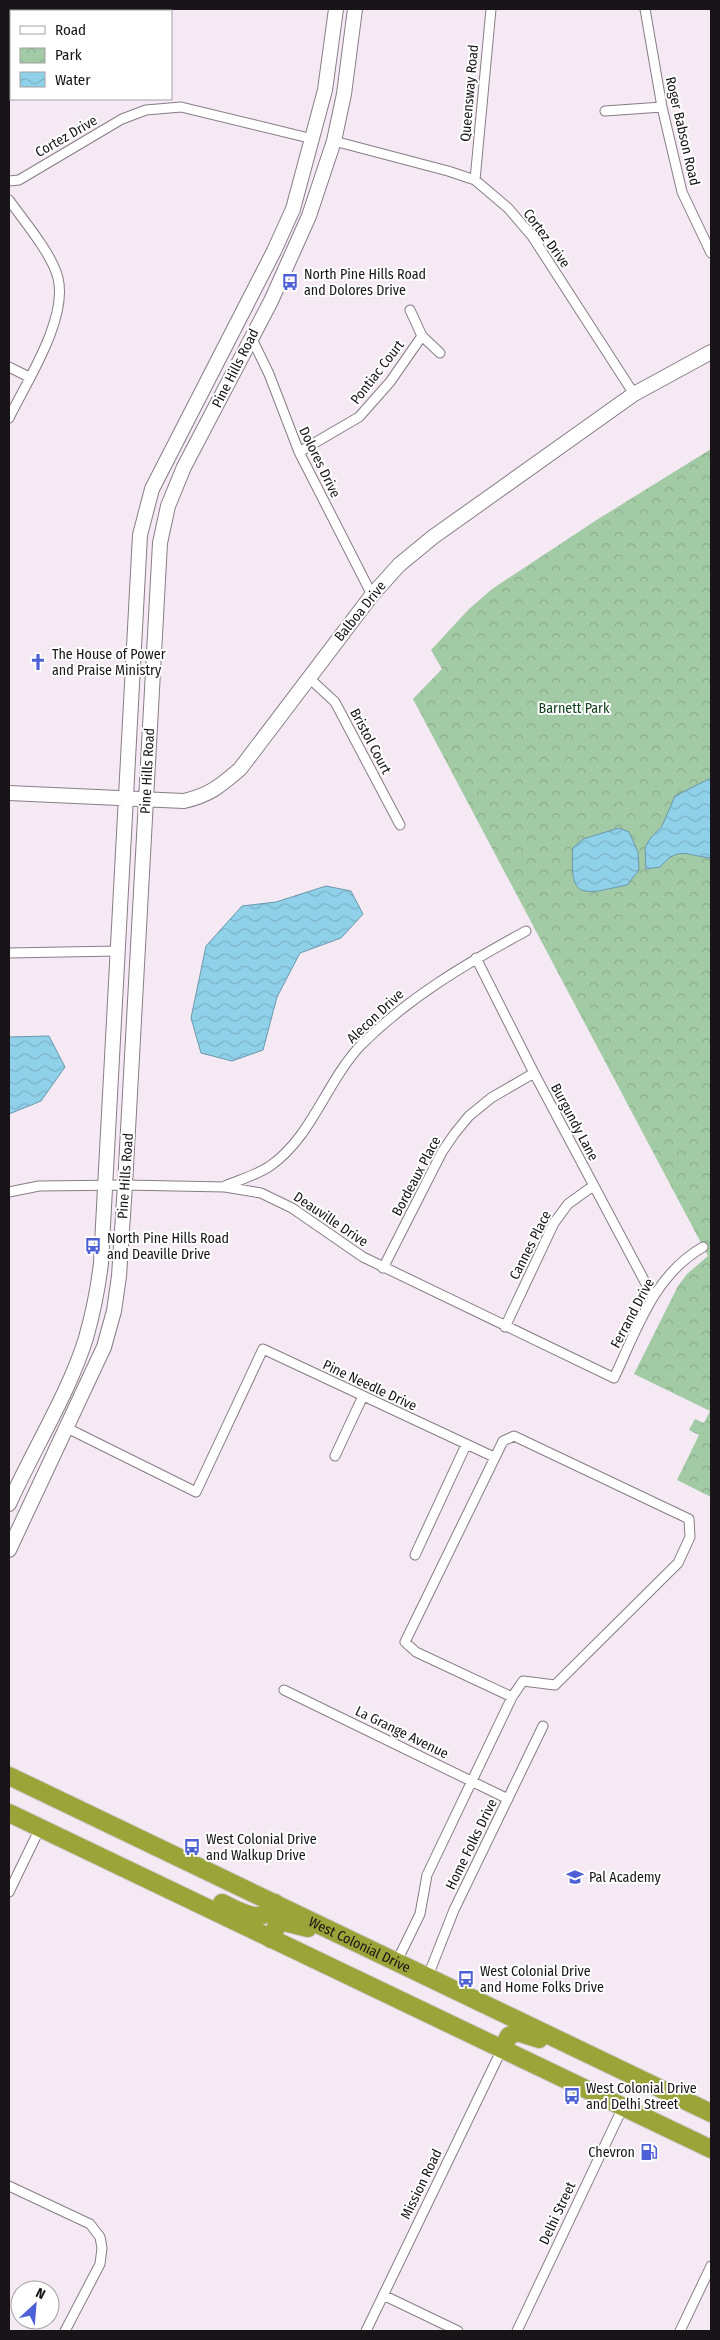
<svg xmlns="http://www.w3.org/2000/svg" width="720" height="2340" font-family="'Fira Sans Condensed',sans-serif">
	<defs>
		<pattern id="park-crowns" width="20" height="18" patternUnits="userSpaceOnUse" patternTransform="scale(1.25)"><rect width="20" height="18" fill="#a2caa5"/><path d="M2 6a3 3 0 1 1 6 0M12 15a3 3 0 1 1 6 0" fill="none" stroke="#8bad8d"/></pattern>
		<pattern id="water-waves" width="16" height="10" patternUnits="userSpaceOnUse" patternTransform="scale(1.25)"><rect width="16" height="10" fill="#90d1ea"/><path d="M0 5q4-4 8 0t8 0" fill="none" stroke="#7bb3c8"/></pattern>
	</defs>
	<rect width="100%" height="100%" fill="#f5eaf4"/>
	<!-- park -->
	<path fill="url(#park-crowns)" d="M711,449V1497L677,1480L699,1435L689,1430L695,1419L704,1423L710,1411L634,1374L678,1286L687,1274L708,1256L413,699L442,669L431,650L469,609L492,589L595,521Z"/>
	<!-- water -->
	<path fill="url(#water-waves)" stroke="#6c98ab" d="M711,778V858C687,856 679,845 660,867L646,869L645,848L649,840L662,826L675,796Z
		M619,828L629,832L638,852L639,870L627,885C583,894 569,902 573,848L583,839Z
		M326,886L351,891L363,914L341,938L300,953L277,997L263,1050L232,1061L201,1053L191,1018L206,946L242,906L276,902Z
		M49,1036L65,1067L41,1101L9,1114V1037Z"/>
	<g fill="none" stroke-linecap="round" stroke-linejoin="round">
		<!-- street casing -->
		<g stroke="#877d86" stroke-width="11">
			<path id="street" d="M645,9L662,107L682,192L711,253
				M605,111L662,107
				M334,141L448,171L475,180L508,208L532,236L634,394
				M475,180L491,9
				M9,181L19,180L122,119L146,110L181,107L313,139
				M9,200C24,221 52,254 58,278C68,319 27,381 9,418
				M410,310L422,336L440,353
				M251,337L269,374L299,452L372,595
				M9,367L29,377
				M299,452L359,417L390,382L422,336
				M308,677L335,702L400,825
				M9,953L117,951
				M476,958L534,1073L653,1297
				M225,1186C239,1180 257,1175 270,1166C312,1137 326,1082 361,1045C409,997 467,963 526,931
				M9,1192L39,1186L125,1185L225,1187L261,1193L292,1208L363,1257L614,1378C637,1329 654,1275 703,1247
				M383,1268L442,1152L455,1133L469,1116L491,1098L534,1073
				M505,1327L554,1223L568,1204L593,1186
				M67,1428L196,1492L263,1349L494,1457
				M335,1456L363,1396
				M415,1555L466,1445
				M284,1690L508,1799
				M9,1892L40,1828
				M397,1961L420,1914L427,1875L512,1697L523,1681L555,1685L678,1563L690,1537L689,1519L514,1436L503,1441L405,1642L416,1652L512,1697
				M428,1976L454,1910L543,1726
				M9,2186L90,2224L100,2237L102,2248L100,2264L65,2331
				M383,2295L458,2331
				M366,2331L502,2049
				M517,2331L623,2107
				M680,2331L711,2266"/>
		</g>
		<!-- secondary casing -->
		<g stroke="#877d86" stroke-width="16">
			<path id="secondary" d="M9,793L184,801C210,795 220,786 240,769L372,595L399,565L433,537L634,394L711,352
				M9,1504C33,1450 69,1393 86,1338C93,1313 98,1289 101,1263L140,535L152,489L274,251L293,209L325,90L336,9
				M9,1550L104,1347L114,1311L119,1276L125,1185L160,543L168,506L184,467L271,301L309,216L334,141L344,94L355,9"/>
		</g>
		<!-- highway casing -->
		<g stroke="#cccbcc" stroke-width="20">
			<g id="highway">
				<path id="s1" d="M9,1776L711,2113"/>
				<path d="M9,1813L711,2149"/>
				<path d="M222,1903C241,1912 263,1927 275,1903"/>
				<path d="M271,1939L277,1925L284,1922L308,1928"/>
				<path d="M502,2049L509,2036L517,2032L539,2039"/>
			</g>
		</g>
		<!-- street -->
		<use href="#street" stroke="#fff" stroke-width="9"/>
		<!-- secondary -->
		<use href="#secondary" stroke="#fff" stroke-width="14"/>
		<!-- highway -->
		<use href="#highway" stroke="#9aa439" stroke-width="18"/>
	</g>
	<!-- icons -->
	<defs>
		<g id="bus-bare" transform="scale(1.35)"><path d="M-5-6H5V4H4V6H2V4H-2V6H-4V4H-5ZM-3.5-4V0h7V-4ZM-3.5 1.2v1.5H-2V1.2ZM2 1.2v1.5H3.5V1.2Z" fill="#4e60d5" stroke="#fff" stroke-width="2.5" paint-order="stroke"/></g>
		<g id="church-bare" transform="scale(1.35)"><path d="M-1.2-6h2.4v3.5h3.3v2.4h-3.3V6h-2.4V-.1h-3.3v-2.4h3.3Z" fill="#4e60d5" stroke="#fff" stroke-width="2.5" paint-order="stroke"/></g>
		<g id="school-bare" transform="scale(1.35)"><path d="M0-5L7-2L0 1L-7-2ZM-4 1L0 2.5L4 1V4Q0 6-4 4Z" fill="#4e60d5" stroke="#fff" stroke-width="2.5" paint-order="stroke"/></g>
		<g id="fuel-bare" transform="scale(1.35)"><path d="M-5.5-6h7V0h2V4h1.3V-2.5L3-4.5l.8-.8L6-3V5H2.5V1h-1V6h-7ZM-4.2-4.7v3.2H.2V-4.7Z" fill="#4e60d5" stroke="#fff" stroke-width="2.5" paint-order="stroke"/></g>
	</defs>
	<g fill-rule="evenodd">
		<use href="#bus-bare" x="290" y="282"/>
		<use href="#church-bare" x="38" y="662"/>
		<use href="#bus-bare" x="93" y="1246"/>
		<use href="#bus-bare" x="192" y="1847"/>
		<use href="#school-bare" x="575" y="1877"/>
		<use href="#bus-bare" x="466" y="1979"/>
		<use href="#bus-bare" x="572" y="2096"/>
		<use href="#fuel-bare" x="649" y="2152"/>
	</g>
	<g text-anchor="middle" stroke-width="4" stroke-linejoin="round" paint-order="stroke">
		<!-- street labels -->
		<g font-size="14" fill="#181418" stroke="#fff">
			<text transform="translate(469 93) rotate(-85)" y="5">Queensway Road</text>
			<text transform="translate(683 131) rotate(77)" y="5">Roger Babson Road</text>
			<text transform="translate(66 136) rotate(-30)" y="5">Cortez Drive</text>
			<text transform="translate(547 238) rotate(54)" y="5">Cortez Drive</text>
			<text transform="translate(235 368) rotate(-63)" y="5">Pine Hills Road</text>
			<text transform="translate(377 372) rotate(-52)" y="5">Pontiac Court</text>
			<text transform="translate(320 462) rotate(64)" y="5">Dolores Drive</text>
			<text transform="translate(360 611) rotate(-51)" y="5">Balboa Drive</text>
			<text transform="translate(371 741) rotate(62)" y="5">Bristol Court</text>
			<text transform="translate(147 771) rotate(-87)" y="5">Pine Hills Road</text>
			<text transform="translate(375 1016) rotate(-43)" y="5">Alecon Drive</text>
			<text transform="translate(575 1122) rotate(62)" y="5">Burgundy Lane</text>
			<text transform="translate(125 1176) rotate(-86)" y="5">Pine Hills Road</text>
			<text transform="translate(416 1176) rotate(-62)" y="5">Bordeaux Place</text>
			<text transform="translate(331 1219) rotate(34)" y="5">Deauville Drive</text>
			<text transform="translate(530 1245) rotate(-63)" y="5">Cannes Place</text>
			<text transform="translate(632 1313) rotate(-62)" y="5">Ferrand Drive</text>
			<text transform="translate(370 1385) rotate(25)" y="5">Pine Needle Drive</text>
			<text transform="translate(402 1732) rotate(26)" y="5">La Grange Avenue</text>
			<text transform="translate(471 1844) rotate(-64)" y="5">Home Folks Drive</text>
			<text dy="5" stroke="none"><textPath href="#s1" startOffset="389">West Colonial Drive</textPath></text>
			<text transform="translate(421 2184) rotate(-64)" y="5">Mission Road</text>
			<text transform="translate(557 2213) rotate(-65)" y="5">Delhi Street</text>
		</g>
		<!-- poi labels -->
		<g font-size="14" fill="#181418" stroke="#fff" text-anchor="start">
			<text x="304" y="279">North Pine Hills Road<tspan x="304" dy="16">and Dolores Drive</tspan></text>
			<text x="52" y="659">The House of Power<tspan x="52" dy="16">and Praise Ministry</tspan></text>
			<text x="107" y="1243">North Pine Hills Road<tspan x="107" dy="16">and Deaville Drive</tspan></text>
			<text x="206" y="1844">West Colonial Drive<tspan x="206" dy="16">and Walkup Drive</tspan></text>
			<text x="589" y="1882">Pal Academy</text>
			<text x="480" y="1976">West Colonial Drive<tspan x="480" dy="16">and Home Folks Drive</tspan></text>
			<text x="586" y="2093">West Colonial Drive<tspan x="586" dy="16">and Delhi Street</tspan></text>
			<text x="635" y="2157" text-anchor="end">Chevron</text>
		</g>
		<!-- park labels -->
		<g font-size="14" fill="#0f401a" stroke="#fff">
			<text x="574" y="713">Barnett Park</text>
		</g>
	</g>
	<!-- border -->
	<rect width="720" height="2340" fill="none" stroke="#181418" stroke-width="20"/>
	<!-- legend -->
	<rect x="10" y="10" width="162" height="90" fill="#ffffff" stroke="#a3a1a3"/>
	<rect x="20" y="26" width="25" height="8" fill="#ffffff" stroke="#a3a1a3"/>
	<text x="55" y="35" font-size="15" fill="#181418">Road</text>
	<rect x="20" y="48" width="25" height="15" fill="url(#park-crowns)" stroke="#a3a1a3"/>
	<text x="55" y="60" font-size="15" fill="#181418">Park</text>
	<rect x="20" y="72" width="25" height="15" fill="url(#water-waves)" stroke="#a3a1a3"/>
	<text x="55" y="85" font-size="15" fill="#181418">Water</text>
	<!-- north arrow -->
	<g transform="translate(35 2305) rotate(26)"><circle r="24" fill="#ffffff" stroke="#a3a1a3"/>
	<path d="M0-4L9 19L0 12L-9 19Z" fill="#4e60d5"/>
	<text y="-8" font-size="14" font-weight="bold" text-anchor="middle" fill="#181418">N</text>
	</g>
</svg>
